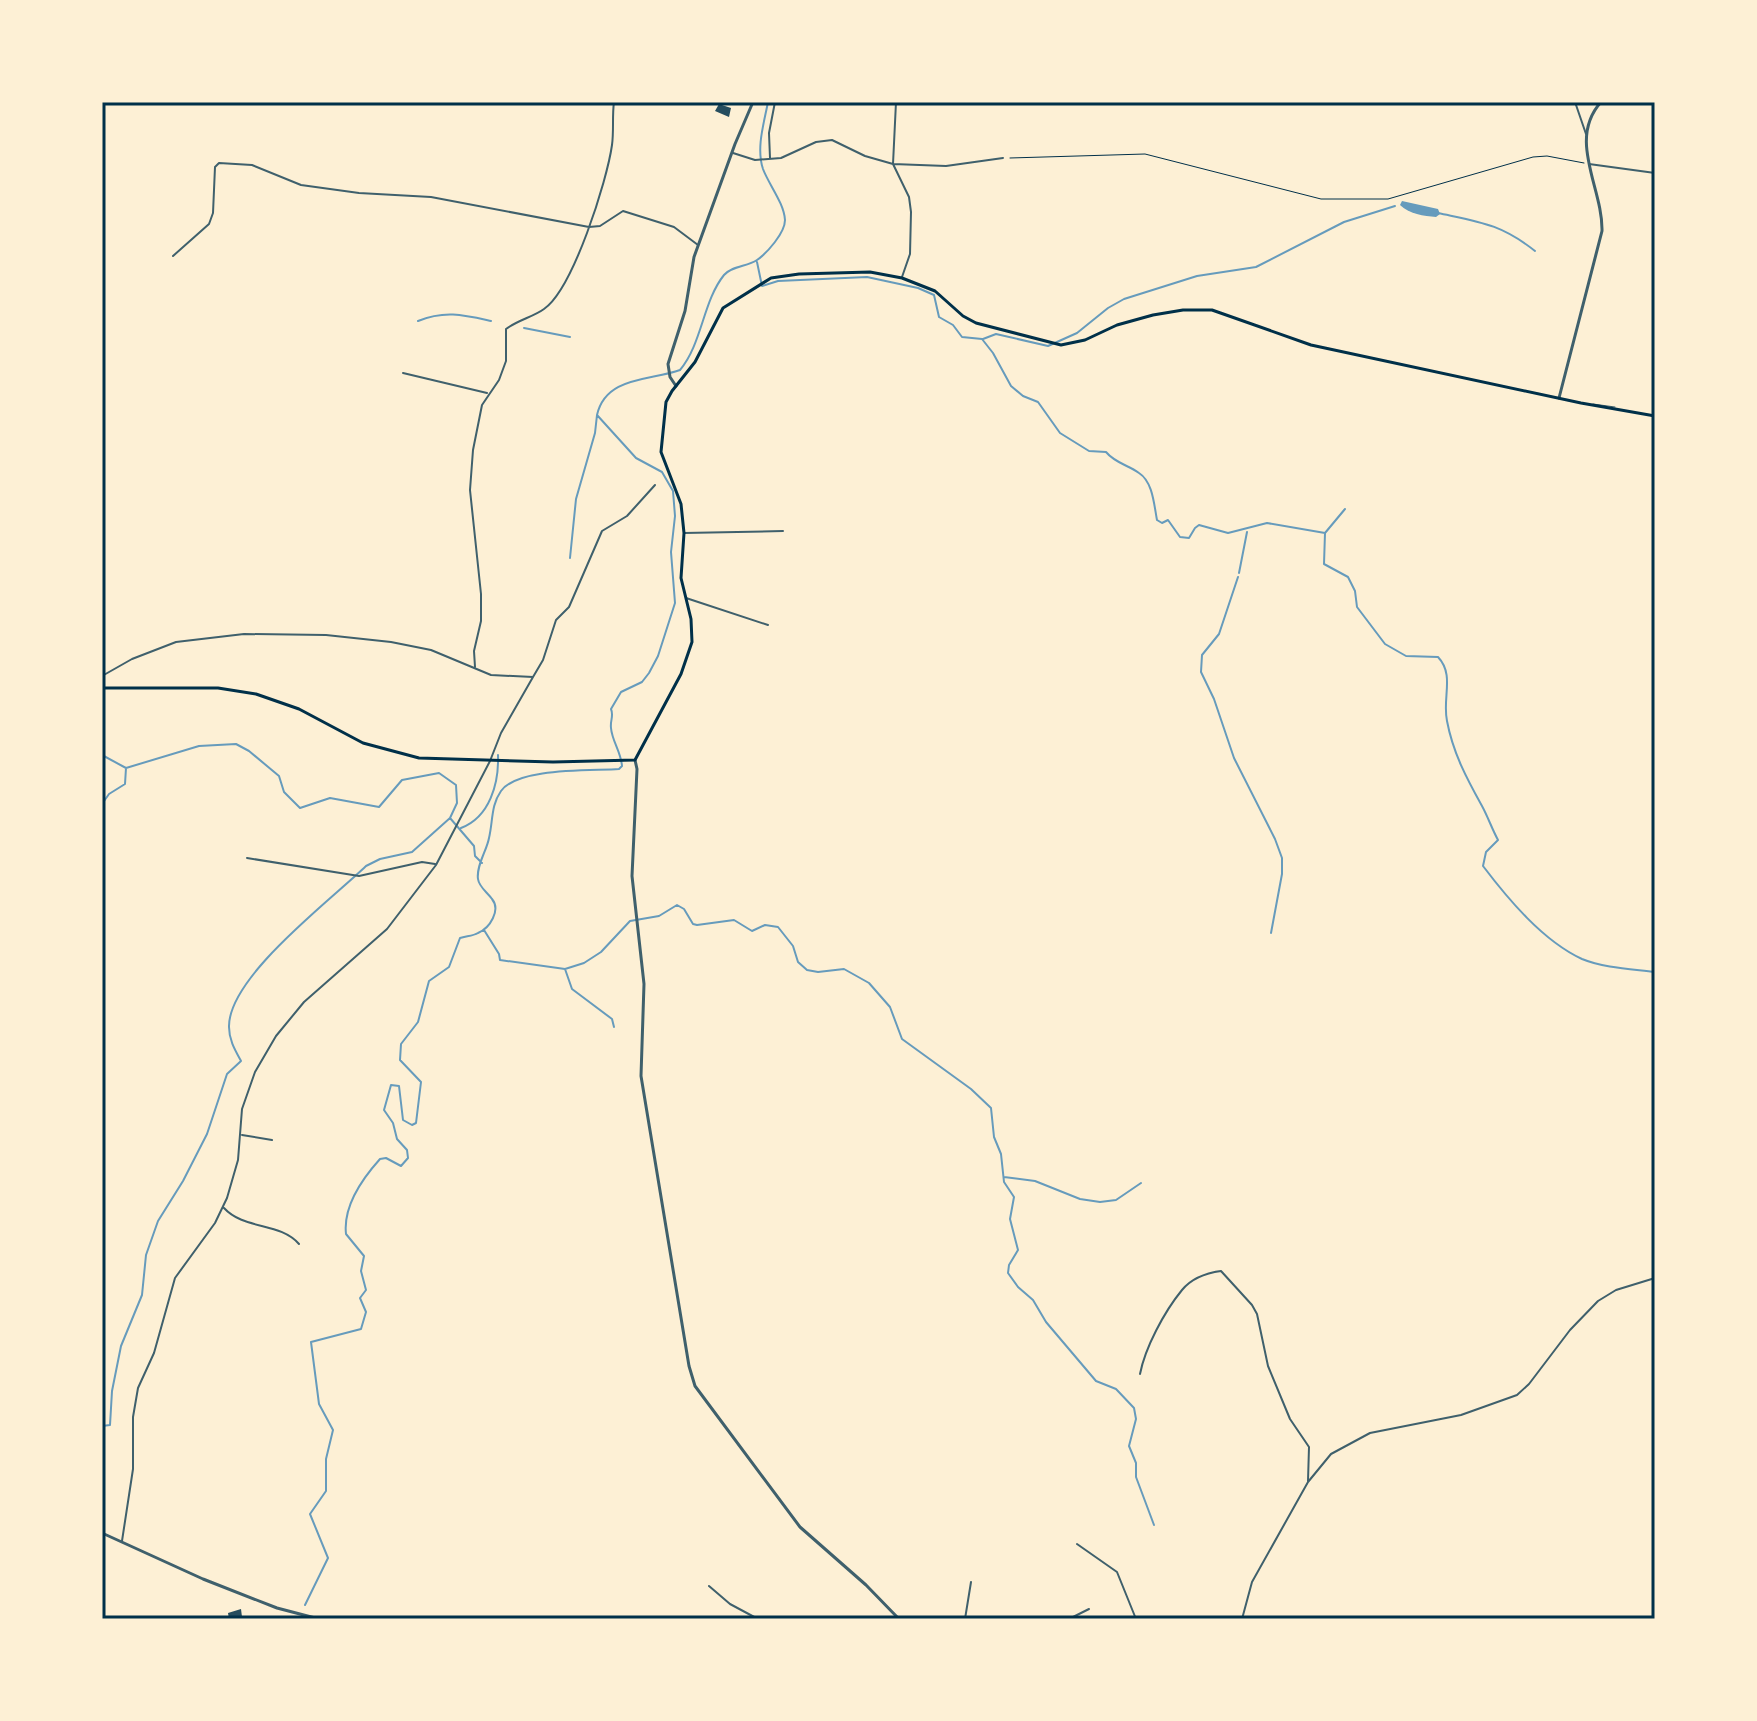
<svg xmlns="http://www.w3.org/2000/svg" width="1757" height="1721" font-family="Jost,sans-serif">
	<rect width="100%" height="100%" fill="#fdf0d5"/>
	<!-- water -->
	<path fill="#669bbc" d="M1402,201L1438,209L1440,214L1436,217C1424,216 1409,214 1400,205Z"/>
	<g fill="none" stroke-linecap="round" stroke-linejoin="round">
		<!-- stream -->
		<path stroke="#669bbc" stroke-width="2" d="M1438,213C1480,222 1501,224 1535,251
			M757,262L762,286L778,281L867,277L918,288L934,295L939,317L953,325L962,337L982,339L993,353L1011,386L1023,396L1038,402L1060,433L1089,451L1106,452C1115,463 1128,465 1139,473C1153,482 1154,505 1157,520L1162,523L1168,520L1180,537L1189,538L1195,528L1199,525L1228,533L1267,523L1325,533L1324,564L1348,577L1355,591L1357,607L1385,644L1406,656L1438,657C1455,675 1442,698 1447,721C1453,753 1467,779 1482,806C1488,817 1492,829 1498,840L1486,852L1483,866C1508,899 1543,941 1582,959C1604,968 1631,969 1655,972
			M418,321C445,310 464,315 491,321
			M524,328L570,337
			M983,339L996,334L1048,346L1077,333L1108,308L1124,299L1197,276L1256,267L1344,222L1395,206
			M1325,533L1345,509
			M570,558L576,499L595,433L597,415
			M1239,573L1247,532
			M1238,577L1219,634L1202,655L1201,672L1214,699L1234,758L1275,839L1282,858V874L1271,933
			M102,755L126,768L199,746L236,744L249,751L279,776L284,792L300,808L330,798L379,807L402,780L439,773L456,785L457,803L450,818L474,846L475,856L482,863
			M102,804L109,794L125,784L126,768
			M461,828C490,817 499,783 498,755
			M484,930L499,954L500,960L565,969L584,963L601,952L630,921L659,916L677,905L684,909L693,924L697,925L734,920L752,931L765,925L778,927L793,946L798,962L807,970L818,972L844,969L869,983L890,1007L902,1039L971,1089L991,1108L994,1137L1001,1154L1004,1182L1014,1197L1010,1219L1018,1250L1009,1265L1008,1273L1018,1287L1033,1300L1046,1322L1096,1381L1116,1389L1134,1408L1136,1419L1129,1446L1136,1463V1477L1154,1525
			M565,969L572,989L612,1019L614,1027
			M1004,1177L1035,1181L1080,1199L1100,1202L1116,1200L1141,1183
			M102,1426L110,1425L112,1391L121,1346L142,1295L146,1255L158,1221L183,1181L207,1134L227,1074L241,1061C235,1050 229,1040 229,1027C228,977 331,900 366,866L380,859L412,852L450,818
			M305,1605L328,1558L310,1514L326,1491V1459L333,1430L319,1404L311,1342L361,1329L366,1312L360,1298L366,1290L361,1271L364,1256L346,1234C343,1207 362,1179 380,1159L386,1158L401,1166L408,1158L407,1150L397,1139L393,1123L384,1110L391,1085L399,1086L403,1120L412,1125L416,1123L421,1082L400,1060L401,1044L418,1022L429,981L449,967L460,938C466,936 473,936 478,933C490,928 501,910 492,899C487,892 479,887 478,879C476,866 487,850 489,838C493,821 491,805 501,791C518,767 592,771 619,769L622,766C621,752 612,741 611,728C610,720 614,716 611,709L621,692L642,682L649,673L658,656L675,603L671,552L675,516L673,491L662,472L636,458L597,415C606,376 650,381 680,370C702,344 703,301 724,275C733,265 747,267 757,260C767,253 785,233 785,220C784,203 769,185 763,169C756,148 764,123 768,102"/>
	</g>
	<!-- building -->
	<path fill="#264d5e" d="M719,104L731,108L729,117L715,111Z
		M241,1609L242,1617L229,1619L228,1613Z"/>
	<g fill="none" stroke-linecap="round" stroke-linejoin="round">
		<!-- path -->
		<path stroke="#003049" stroke-width="1" d="M762,102L768,103
			M1010,158L1145,154L1321,199H1388L1533,157L1547,156L1584,163"/>
		<!-- service -->
		<path stroke="#3f606c" stroke-width="1" d="M1593,404L1615,407"/>
		<!-- minor -->
		<path stroke="#3f606c" stroke-width="2" d="M896,102L893,164L909,197L911,212L910,254L902,277
			M1575,102L1586,134
			M733,153L755,160L781,158L816,142L832,140L865,156L893,164L946,166L1003,158
			M770,158L769,133L775,102
			M1589,164L1655,173
			M173,256L209,224L213,213L215,167L219,163L252,165L301,185L359,193L431,197L589,227L600,226L623,211L674,227L698,245
			M403,373L487,393
			M684,533L783,531
			M686,598L768,625
			M475,667L474,651L481,621V594L470,490L473,450L482,405L499,380L506,361V329C518,320 533,317 544,309C573,289 607,181 612,145C614,131 612,116 614,102
			M102,676L132,659L176,642L244,634L326,635L391,642L431,650L491,675L533,677L543,660L556,620L569,607L602,531L627,516L655,485
			M247,858L359,876L422,862L435,864
			M242,1135L272,1140
			M224,1208C244,1230 280,1222 299,1244
			M1140,1374C1145,1348 1164,1312 1182,1290C1191,1279 1206,1273 1221,1271L1252,1305L1257,1314L1268,1366L1290,1419L1309,1447L1308,1481
			M122,1541L133,1469V1417L138,1388L154,1353L175,1278L215,1223L227,1198L238,1160L242,1109L255,1072L276,1036L304,1002L387,929L436,865L490,761L501,733L533,677
			M1077,1544L1117,1572L1136,1619
			M709,1586L730,1604L758,1619
			M965,1619L971,1582
			M1069,1619L1089,1609
			M1242,1619L1252,1582L1308,1482L1331,1454L1370,1433L1461,1415L1517,1395L1529,1384L1570,1330L1598,1301L1616,1290L1655,1278"/>
		<!-- tertiary -->
		<path stroke="#3f606c" stroke-width="3" d="M676,386L670,377L668,364L685,311L694,257L735,144L753,102
			M1559,398L1602,231C1603,188 1567,140 1601,102
			M635,760L637,769L632,876L644,984L641,1076L689,1366L695,1386L800,1527L866,1585L899,1619
			M102,1533L203,1579L277,1608L319,1619"/>
		<!-- secondary -->
		<path stroke="#003049" stroke-width="3" d="M102,688H218L256,694L299,709L363,743L419,758L553,762L635,760L681,674L692,642L691,619L681,578L684,533L681,504L661,452L666,402L672,391L695,362L723,308L771,278L799,274L870,272L902,278L935,291L963,316L976,323L1061,345L1085,340L1117,325L1153,315L1183,310H1212L1311,345L1581,403L1655,416"/>
	</g>
	<!-- border -->
	<rect width="1757" height="1721" fill="none" stroke="#fdf0d5" stroke-width="208"/>
	<rect x="104" y="104" width="1549" height="1513" fill="none" stroke="#003049" stroke-width="3"/>
</svg>
